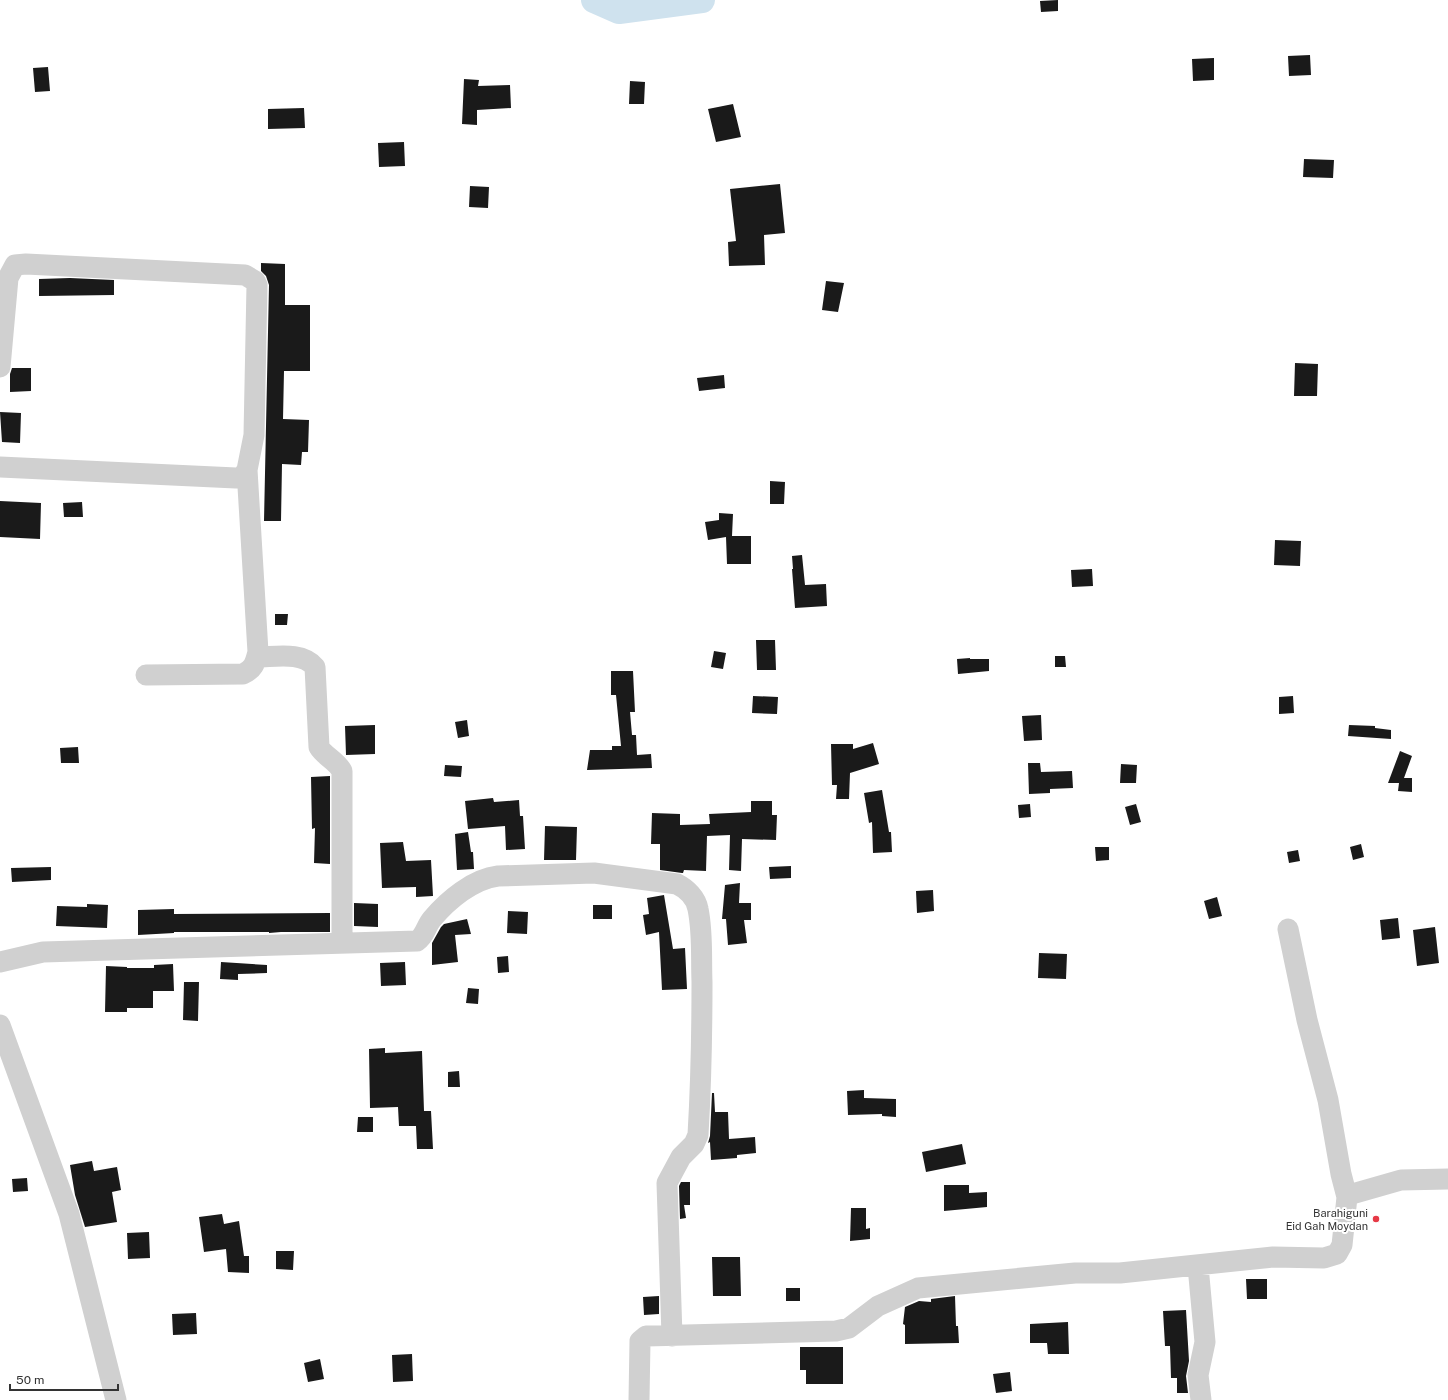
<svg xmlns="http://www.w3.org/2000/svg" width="1448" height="1400" font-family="'Public Sans',sans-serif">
	<rect width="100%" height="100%" fill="#fff"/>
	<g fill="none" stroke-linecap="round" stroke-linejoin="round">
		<!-- river -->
		<path stroke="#cfe2ee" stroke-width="26" d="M594,0L619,11L702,0"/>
	</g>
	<!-- building -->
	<path fill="#1a1a1a" d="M1058,0V11L1041,12L1040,1Z
		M1310,55L1311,75L1289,76L1288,56Z
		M1214,58V80L1193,81L1192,59Z
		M48,67L50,91L35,92L33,68Z
		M464,79L479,80L478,86L510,85L511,108L477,110V125L462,124Z
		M630,81L645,82L644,104H629Z
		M733,104L741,137L716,142L708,109Z
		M304,108L305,128L268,129V109Z
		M404,142L405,166L379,167L378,143Z
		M1304,159L1334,160L1333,178L1303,177Z
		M780,184L785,233L764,235L765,265L729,266L728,242L736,241L730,189Z
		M470,186L489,187L488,208L469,207Z
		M261,263L285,264V305H310V371H284L283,419L309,420L308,452H302L301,465L282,464L281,521H264L269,285L266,276L261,271Z
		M70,278L114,280V295L39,296V279Z
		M826,281L844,283L838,312L822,310Z
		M1295,363L1318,364L1317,396H1294Z
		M12,368H31V391L10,392V374Z
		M724,375L725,388L699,391L697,378Z
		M0,412L21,413L20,443L2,442Z
		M770,481L785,482L784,504H770Z
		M0,501L41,503L40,539L0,537Z
		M82,502L83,517H64L63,503Z
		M719,513L733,514L732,536H751V564H727L726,537L708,540L705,522L719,520Z
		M1275,540L1301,541L1300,566L1274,565Z
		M802,555L805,585L826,584L827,606L795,608L792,569H793L792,556Z
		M1092,569L1093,586L1072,587L1071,570Z
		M275,614H288L287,625H275Z
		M756,640H775L776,670H757Z
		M714,651L726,653L723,669L711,667Z
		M1055,656H1065L1066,667H1055Z
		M970,658V659H989V671L958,674L957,659Z
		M611,671H633L635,712H630L632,735H636L637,755L651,754L652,768L587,770L590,750H612V746H621L616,695H611Z
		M753,696L778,697L777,714L752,713Z
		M1293,696L1294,713L1279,714V697Z
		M1041,715L1042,740L1024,741L1022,716Z
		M467,720L469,736L458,738L455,722Z
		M375,725V754L346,755L345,726Z
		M1349,725L1375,726V728L1391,730V739L1348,736Z
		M873,743L879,764L850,773L849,799H836L837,785H832L831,744H853V749Z
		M78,747L79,763H61L60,748Z
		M1400,751L1412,756L1404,778H1412V792L1398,791L1399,783H1388Z
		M1028,763H1040L1041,772L1072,771L1073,788L1050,789V793L1029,794Z
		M1121,764L1137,765L1136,783H1120Z
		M445,765L462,766L461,777L444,776Z
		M330,776V864L314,863L315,828L312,829L311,777Z
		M882,790L889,832H891L892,852L873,853L872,822L869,823L864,793Z
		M493,798L494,802L519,800L520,816H523L525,849L506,850L505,826L468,829L465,801Z
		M751,801H772V815H777L776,840L742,839L741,871L729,870L730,835L707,836L706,871L684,870L683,873H682L660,870V844H651L652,813L680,814V825L710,824L709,814L751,812Z
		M1030,804L1031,817L1019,818L1018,805Z
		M1136,804L1141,822L1130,825L1125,807Z
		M545,826L577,827L576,860H544Z
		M468,832L471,852H473L474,869L457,870L455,834Z
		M403,842L406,861L431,860L433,896L416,897V887L382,888L380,843Z
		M1361,844L1364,857L1353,860L1350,847Z
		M1095,847H1109V860L1096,861Z
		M1298,850L1300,861L1289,863L1287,852Z
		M791,866V878L770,879L769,867Z
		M51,867V880L12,882L11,868Z
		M740,883L739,903H751V920H744L747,943L728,945L726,919H722L725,885Z
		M933,890L934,911L917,913L916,891Z
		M664,895L673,949L685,948L687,989L662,990L659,932L646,935L643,915L649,914L647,898Z
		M1217,897L1222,916L1209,919L1204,901Z
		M354,903L378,904V927L354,926Z
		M87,904L108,905L107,928L56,926L57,906L87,907Z
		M593,905H612V919H593Z
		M174,909V914L330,913V932H281L269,933V932H174V933L138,935V910Z
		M508,911L528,912L527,934L507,933Z
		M1398,918L1400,938L1382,940L1380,920Z
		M467,919L471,934L455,935L458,962L432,965V943L441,927L444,924Z
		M1435,927L1439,963L1417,966L1413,930Z
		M1039,953L1067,954L1066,979L1038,978Z
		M508,956L509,972L498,973L497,957Z
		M221,962L267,965V973L238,974V980L220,979Z
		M405,962L406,985L381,986L380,963Z
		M173,964L174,991H153V1008H127V1012H105L106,966L127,967V968H154V965Z
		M184,982H199L198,1021L183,1020Z
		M468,988L479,989L478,1004L466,1003Z
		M385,1048V1053L422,1051L424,1111H431L433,1149H417L416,1126H399L398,1107L370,1108L369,1049Z
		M459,1071L460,1087H448V1072Z
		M864,1090V1098L896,1099V1117L882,1116V1114L848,1115L847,1091Z
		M712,1093H714L715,1112H728L729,1139L755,1137L756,1153L737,1155V1158L711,1160L710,1142L708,1143L710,1136Z
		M358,1117H373V1132H357Z
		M962,1144L966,1164L926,1172L922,1152Z
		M92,1161L94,1171L117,1167L121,1190L112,1192L117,1222L85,1227L75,1195L70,1165Z
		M27,1178L28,1191L13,1192L12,1179Z
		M681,1182H690V1205H684L686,1218L680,1219L679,1186Z
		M944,1185H969V1193L987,1192V1207L944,1211Z
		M851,1208H866V1229L870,1228V1239L850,1241Z
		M222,1214L224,1224L239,1221L244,1256H249V1273L228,1272L226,1249L204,1252L199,1217Z
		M149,1232L150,1258L128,1259L127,1233Z
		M276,1251H294L293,1270L276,1269Z
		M712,1257H740L741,1296H713Z
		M1246,1279H1267V1299H1247Z
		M786,1288H800V1301H786Z
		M659,1296V1314L644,1315L643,1297Z
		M955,1296L956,1326H958L959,1343L905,1344V1325L903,1324L905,1307L919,1301L931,1302V1299Z
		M1186,1310L1189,1361L1186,1376L1188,1393H1177V1378H1171L1170,1346H1165L1163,1311Z
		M196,1313L197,1334L173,1335L172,1314Z
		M1068,1322L1069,1354H1048L1047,1343H1030V1324Z
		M800,1347H843V1384H806V1370H800Z
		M412,1354L413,1381L393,1382L392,1355Z
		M320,1359L324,1379L308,1382L304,1363Z
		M1010,1372L1012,1391L996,1393L993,1374Z"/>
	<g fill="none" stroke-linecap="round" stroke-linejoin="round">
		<!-- minor -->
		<path stroke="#d0d0d0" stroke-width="21" d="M0,367L8,278L15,265L26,264L245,275L255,281L257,285L254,435L247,470L242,477L236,478L0,467
			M257,657C275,657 302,651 315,667L319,747C324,756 336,760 342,771V942
			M146,675L243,674C254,669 255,663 258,652L247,470
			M0,962L43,952L417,941C425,936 426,926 432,919C448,900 473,879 498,876L594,873L677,884C687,889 696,898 698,909C703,933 701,958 702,982C702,1033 701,1084 698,1135L694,1144L681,1157L667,1183L672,1336
			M0,1025L69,1214L116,1400
			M1347,1197L1352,1194L1401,1180L1448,1179
			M1198,1266L1205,1342L1198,1375L1201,1400
			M639,1400L640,1341L646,1336L836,1331L849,1328L878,1306L918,1288L1075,1273H1120L1273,1257L1324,1258L1337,1254L1342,1245L1347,1197L1341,1174L1328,1100L1307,1020L1288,929"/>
	</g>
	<!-- markers -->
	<circle fill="#e63946" stroke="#fff" stroke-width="1.5" cx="1376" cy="1219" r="4"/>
	<g text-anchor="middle" stroke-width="4" stroke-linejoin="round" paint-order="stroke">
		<!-- poi labels -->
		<g font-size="11" fill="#333" stroke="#fff" text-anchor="end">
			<text x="1368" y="1217">Barahiguni<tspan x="1368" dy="13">Eid Gah Moydan</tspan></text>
		</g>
	</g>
	<!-- scale -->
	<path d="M10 1384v6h108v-6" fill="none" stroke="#333333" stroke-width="2"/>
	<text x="16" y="1384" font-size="12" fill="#333333" stroke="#ffffff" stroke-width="3" paint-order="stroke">50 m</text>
</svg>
